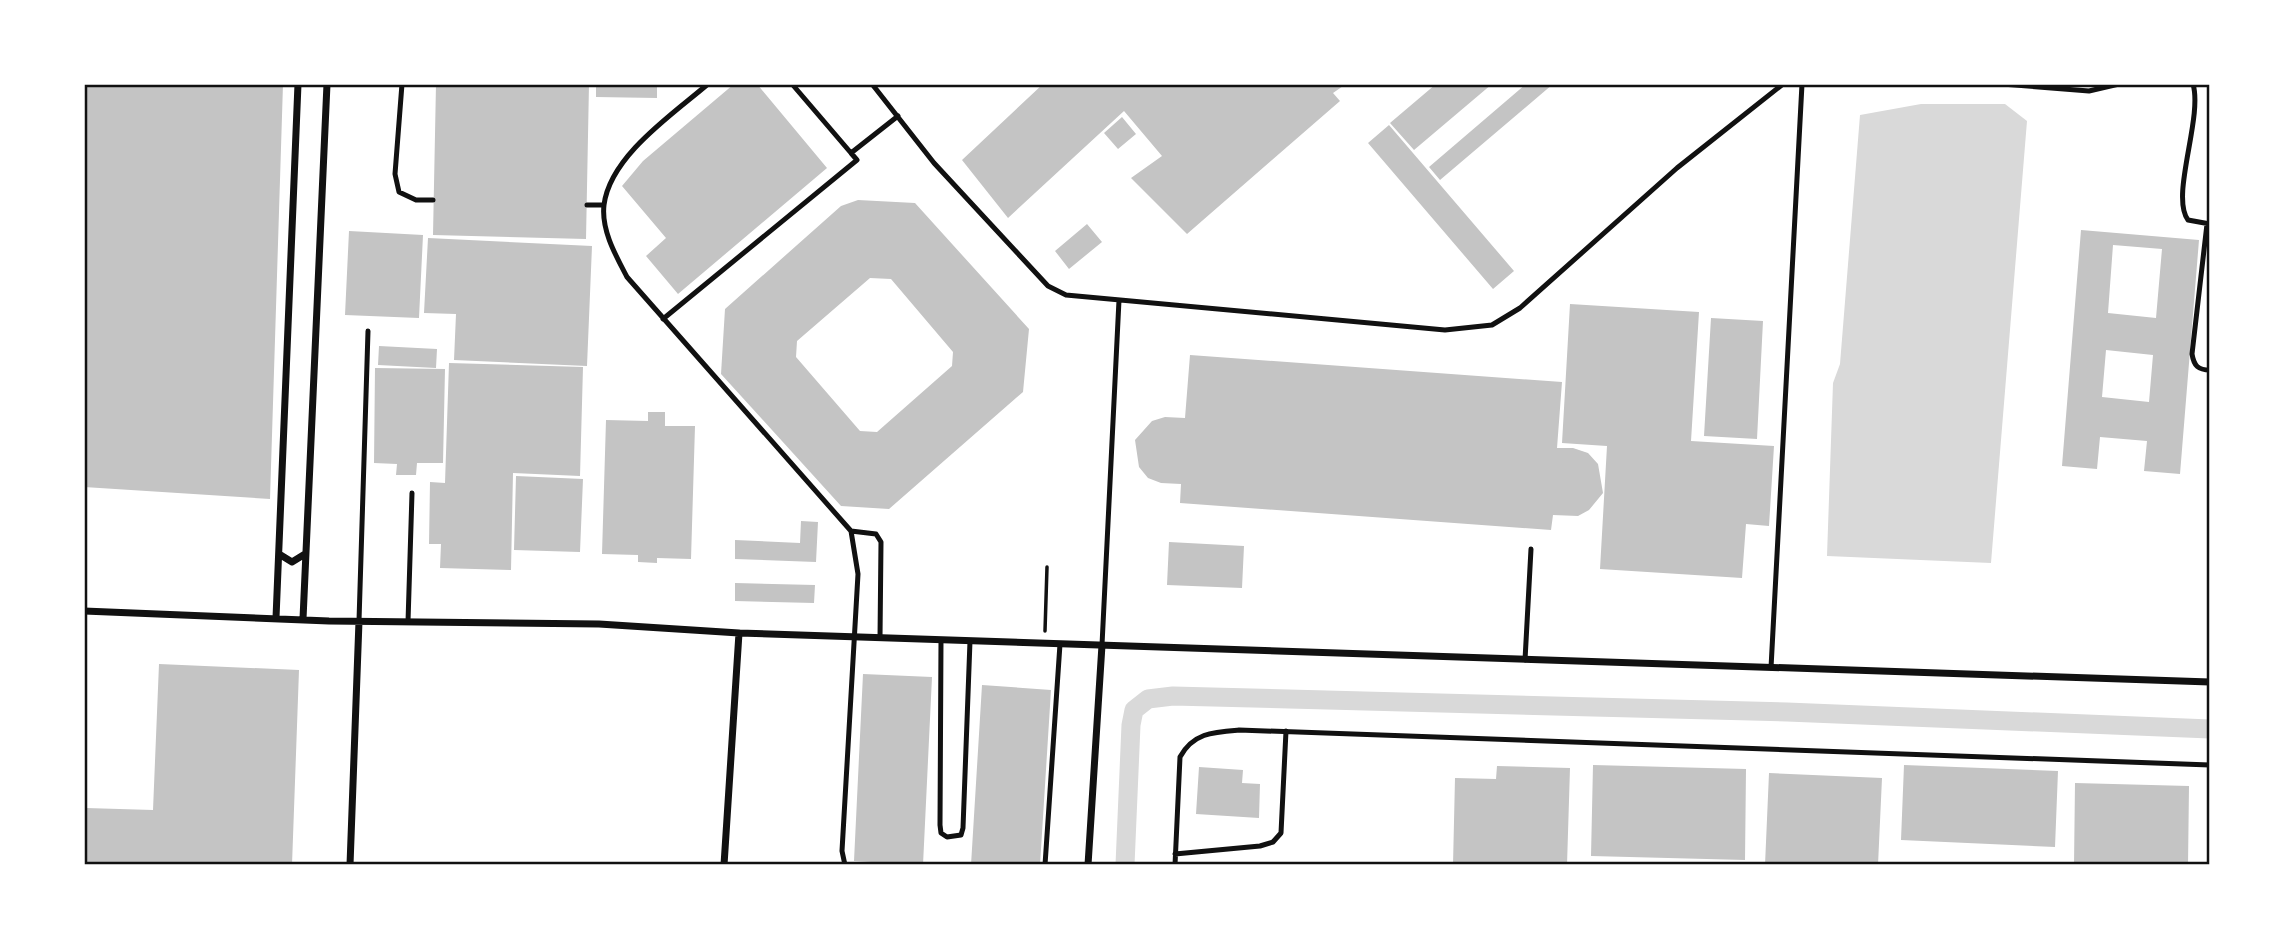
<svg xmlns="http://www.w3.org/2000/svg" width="2294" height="949" font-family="'Public Sans',sans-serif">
	<rect width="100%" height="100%" fill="#fff"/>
	<!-- water -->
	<path fill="#d9d9d9" d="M1921,104H2005L2027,121L1991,563L1827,556L1833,383L1840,364L1860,115Z"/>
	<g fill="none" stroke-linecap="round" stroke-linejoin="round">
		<!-- canal -->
		<path stroke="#d9d9d9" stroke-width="19" d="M1125,865L1131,725L1134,710L1148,699L1173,696L1787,712L2210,729"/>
	</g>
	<!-- building -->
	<path fill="#c4c4c4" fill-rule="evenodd" d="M84,84H283L270,499L84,487L87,130H84Z
		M436,84H589L586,239L433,235Z
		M596,84H657V98L596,97Z
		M734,84H757L827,168L678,294L646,256L666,238L622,186L643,161Z
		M1043,84H1346L1333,93L1340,101L1187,234L1131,178L1162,156L1124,111L1008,218L962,160Z
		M1436,84H1492L1414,150L1390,123Z
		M1526,84H1553L1440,180L1429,167Z
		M1122,117L1136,134L1118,149L1104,133Z
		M1389,125L1514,271L1493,289L1368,143Z
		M858,200L915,203L1029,329L1023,392L889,509L841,506L721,374L725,309L841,206ZM870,278L891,279L953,352L952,366L877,432L860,431L796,357L797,341Z
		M1087,224L1102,242L1069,269L1055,251Z
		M2081,230L2199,240L2180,474L2144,471L2147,441L2100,437L2097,469L2062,466ZM2113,245L2162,249L2156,318L2108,313ZM2106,350L2153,355L2149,402L2102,397Z
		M349,231L423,235L419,318L345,315Z
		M428,238L592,246L587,366L454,360L456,314L424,313Z
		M1570,304L1699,312L1691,441L1774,446L1769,526L1746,524L1742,578L1600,569L1607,446L1562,443Z
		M1711,318L1763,321L1757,439L1704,436Z
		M379,346L437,349L436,368L378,365Z
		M1190,355L1562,382L1557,448H1573L1588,453L1598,464L1603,493L1589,510L1578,516L1553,515L1551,530L1180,503L1181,484L1161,483L1148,478L1139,467L1135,440L1152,421L1165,417L1185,418Z
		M449,363L583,367L580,476L513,473L511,570L440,568L441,544H429L430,482L445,483Z
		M375,368L445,369L443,463H417L416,475H396L397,464L374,463Z
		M648,412H665V426H695L691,559L657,558V563L638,562V555L602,554L606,420L648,421Z
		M516,476L583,479L580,552L514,550Z
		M801,521L818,522L816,562L735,559V540L800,543Z
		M1169,542L1244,546L1242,588L1167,585Z
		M735,583L815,585L814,603L735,601Z
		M159,664L299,670L292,865H84V803L86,808L153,810Z
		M863,674L932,677L923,865L854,861Z
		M982,685L1051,690L1040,865H971Z
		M1593,765L1746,769L1745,860L1591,856Z
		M1904,765L2058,771L2055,847L1901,840Z
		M1497,766L1570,768L1567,865H1453L1455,778L1496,779Z
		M1199,767L1243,770L1242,783L1260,784L1259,818L1196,814Z
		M1769,773L1882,778L1878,865H1765Z
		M2075,783L2189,786L2188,865H2074Z"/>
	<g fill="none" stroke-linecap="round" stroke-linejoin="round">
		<!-- path -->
		<path stroke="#111" stroke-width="3.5" d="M1045,631L1047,567"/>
		<!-- service -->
		<path stroke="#111" stroke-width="5" d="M402,84L395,174L399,192L416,200H433
			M708,84C673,114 610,156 604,205C601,230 616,256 627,277L851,531L858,574L842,851L845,865
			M792,84L851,153
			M872,84L934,163L1048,286L1066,295L1445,330L1492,325L1520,308L1677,168L1783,84
			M2002,84L2089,91L2119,84
			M2193,84C2203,118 2170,196 2188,220L2210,224
			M587,205H604
			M2207,224L2192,354C2194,366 2198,370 2210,370
			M663,319L857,160L851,153L898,116
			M851,531L876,534L881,542L880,638
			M359,621L368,331
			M408,622L412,493
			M941,640L940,825L941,833L947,837L961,835L963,828L970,641
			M1102,645L1119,300
			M1525,660L1531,549
			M1771,668L1802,84
			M1175,854L1260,846L1273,842L1281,833L1286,731
			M1045,865L1060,644
			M1175,865L1180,757C1193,733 1213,732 1239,730L2210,765"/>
		<!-- minor -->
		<path stroke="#111" stroke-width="7" d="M279,554L292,562L305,554
			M84,611L329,621L599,624L739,633L2210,682
			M276,618L298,84
			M303,619L327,84
			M350,865L359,621
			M724,865L739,633
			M1088,865L1102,645"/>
	</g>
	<!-- border -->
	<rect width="2294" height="949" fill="none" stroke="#ffffff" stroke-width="172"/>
	<rect x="86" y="86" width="2122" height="777" fill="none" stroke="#111" stroke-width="2.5"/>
</svg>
